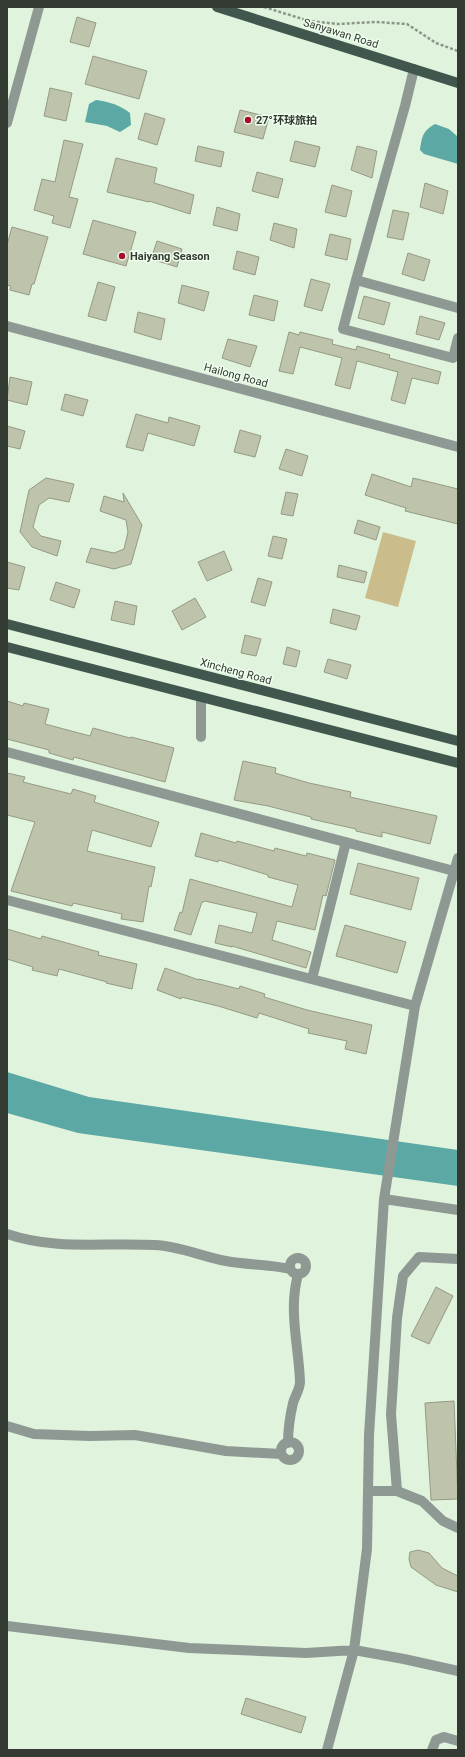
<svg xmlns="http://www.w3.org/2000/svg" width="465" height="1757" font-family="Roboto,'Noto Sans SC',sans-serif">
	<rect width="100%" height="100%" fill="#e0f3dd"/>
	<!-- green -->
	<path fill="#cabc8b" d="M383,532L416,541L398,607L365,598Z"/>
	<!-- water -->
	<path fill="#5ba8a4" d="M96,100C110,102 120,105 130,113L131,125L120,132L107,126L85,122L89,104Z
		M435,124L449,129L458,137V164L424,154L420,150C422,136 423,131 435,124Z
		M7,1072L89,1097L458,1150V1186L78,1133L7,1113Z"/>
	<!-- building -->
	<path fill="#bec4ab" stroke="#959a83" d="M77,17L96,23L89,47L70,42Z
		M93,56L147,71L139,99L85,84Z
		M50,88L72,93L66,121L44,116Z
		M240,110L269,117L263,139L234,132Z
		M145,113L165,119L157,145L138,139Z
		M64,140L83,144L69,197L78,199L70,228L52,223L54,216L34,210L42,179L55,182Z
		M295,141L320,147L315,167L290,161Z
		M198,146L224,152L221,167L195,161Z
		M357,146L377,151L372,178L351,170Z
		M116,158L157,168L154,183L194,195L190,214L149,201V202L107,192Z
		M257,172L283,179L278,198L252,191Z
		M425,183L448,191L443,214L420,207Z
		M332,185L352,191L346,217L325,212Z
		M217,207L240,214L237,231L213,225Z
		M393,210L409,213L403,240L387,237Z
		M93,220L136,232L126,266L83,254Z
		M274,223L297,229L294,248L270,240Z
		M12,227L48,237L34,284H32L29,295L10,290L11,286L7,285V245Z
		M330,234L351,239L347,260L325,255Z
		M157,241L182,249L177,267L151,259Z
		M237,251L259,257L255,275L233,269Z
		M408,253L430,260L424,281L402,274Z
		M311,279L330,284L322,311L304,306Z
		M98,282L115,287L106,321L88,316Z
		M182,285L209,292L204,311L178,303Z
		M254,295L278,301L274,321L249,315Z
		M364,296L390,303L384,325L358,318Z
		M138,312L165,319L161,340L134,332Z
		M420,316L445,323L439,340L416,334Z
		M289,332L299,335L300,332L333,340L332,344L356,350L357,346L390,355L389,358L441,372L438,384L412,378L405,404L391,400L398,372L357,361L350,389L335,385L342,358L300,347L293,374L279,371Z
		M228,339L257,346L250,367L222,358Z
		M10,377L32,382L27,405L7,400Z
		M65,394L88,400L83,416L61,410Z
		M136,414L168,423L169,417L200,426L194,446L148,433L143,451L126,447Z
		M7,426L25,431L20,449L7,446Z
		M240,430L261,436L255,457L234,452Z
		M286,449L308,456L302,476L279,469Z
		M372,474L411,487L413,478L458,489V524L405,511L406,508L365,495Z
		M46,478L74,484L69,502L49,498L39,505L33,527L41,536L61,541L57,556L32,547L20,532L29,490Z
		M286,492L298,494L293,516L281,514Z
		M123,493L142,525L131,564L114,569L86,562L91,548L114,553L124,549L128,532L126,520L100,511L104,496L124,502Z
		M358,520L380,527L376,540L354,533Z
		M273,536L287,539L282,559L268,556Z
		M224,551L232,570L207,581L198,562Z
		M7,562L25,567L19,590L7,588Z
		M339,565L367,572L364,583L337,577Z
		M258,578L272,582L265,606L251,602Z
		M56,582L80,590L74,608L50,600Z
		M195,598L206,617L182,630L172,611Z
		M115,601L137,606L134,625L111,620Z
		M333,609L360,616L356,630L330,623Z
		M245,635L261,639L256,656L241,653Z
		M287,647L300,651L296,667L283,664Z
		M328,659L351,665L347,679L324,672Z
		M7,701L23,706L24,703L49,709L45,724L90,736L93,728L130,738L131,737L174,748L165,782L74,757L73,760L49,753V750L7,739Z
		M243,761L276,768L275,773L309,783L351,792L350,797L437,816L430,844L382,832V837L356,831V829L311,819V817L268,806L234,800Z
		M7,773L25,777L23,782L71,794L73,789L96,796L94,802L159,822L151,847L92,830L87,851L155,867L151,887L149,886L143,922L121,919L122,914L73,903L72,906L11,891L35,822L7,815Z
		M201,833L236,843L237,841L274,851L275,848L306,856L307,853L335,860L326,896L323,895L315,930L277,921L272,940L311,952L306,968L232,946V947L215,943L219,925L252,933L257,913L205,901L204,902H202L191,935L174,930L180,912L182,913L190,879L292,907L298,885L268,877V875L219,860L218,862L195,856Z
		M358,863L419,878L411,910L350,894Z
		M345,925L406,942L397,973L336,956Z
		M7,929L41,939L42,936L99,952L98,955L137,964L132,989L106,983L107,982L59,969L57,976L32,970L33,967L7,959Z
		M165,968L199,980V979L239,989L240,986L265,994L264,997L307,1010L372,1025L366,1054L345,1049L347,1041L308,1033L309,1029L259,1013L257,1018L218,1006L181,997V999L157,990Z
		M436,1287L453,1296L429,1344L411,1336Z
		M454,1401L458,1499L431,1500L425,1403Z
		M418,1550L429,1553L442,1568L458,1576V1592L436,1585L411,1567L409,1559L410,1552Z
		M246,1698L306,1717L301,1733L241,1714Z"/>
	<g fill="none" stroke-linecap="round" stroke-linejoin="round">
		<!-- path -->
		<path stroke="#8b9889" stroke-width="2.5" stroke-dasharray="3 2" stroke-linecap="butt" d="M264,7L309,21L338,24L376,22L407,24L436,43L458,51"/>
		<!-- minor -->
		<path stroke="#8e9994" stroke-width="10" d="M414,69L405,106L356,280L458,308
			M7,123L39,7
			M356,280L343,329L453,358L458,338
			M7,326L458,447
			M201,697V737
			M7,752L454,871
			M7,900L415,1006
			M312,979L346,842
			M384,1199L458,1210
			M7,1234C58,1251 103,1242 155,1245C179,1246 203,1257 226,1261C247,1265 269,1264 290,1269
			M290 1266a8 8 0 1 1 16 0a8 8 0 1 1-16 0Z
			M7,1426L34,1434L90,1436L135,1435L226,1451L281,1454
			M281 1451a9 9 0 1 1 18 0a9 9 0 1 1-18 0Z
			M288,1443C288,1429 290,1416 293,1403C295,1396 300,1389 300,1382C299,1347 288,1310 298,1275
			M368,1491H397L391,1414L397,1318L403,1276L419,1257L458,1259
			M397,1491L422,1501L443,1521L458,1528
			M7,1626L189,1648L306,1653L354,1650L404,1659L458,1671
			M327,1750L354,1650L367,1549L369,1435L384,1199L415,1006L458,858
			M432,1750L436,1740L444,1737L458,1741"/>
		<!-- major -->
		<path stroke="#41564d" stroke-width="10" d="M217,7L458,83
			M7,624L458,741
			M7,647L458,763"/>
	</g>
	<!-- markers -->
	<g fill="#a60c2d" stroke="#efffee" stroke-width="1.5">
		<circle cx="248" cy="120" r="4"/>
		<circle cx="122" cy="256" r="4"/>
	</g>
	<g text-anchor="middle" stroke-width="3" stroke-linejoin="round" paint-order="stroke">
		<!-- street labels -->
		<g font-size="11" fill="#333a32" stroke="#efffee">
			<text transform="translate(341 33) rotate(17)" y="4">Sanyawan Road</text>
			<text transform="translate(236 375) rotate(15)" y="4">Hailong Road</text>
			<text transform="translate(236 671) rotate(15)" y="4">Xincheng Road</text>
		</g>
		<!-- poi labels -->
		<g font-size="11" font-weight="bold" fill="#333a32" stroke="#efffee" text-anchor="start">
			<text x="256" y="124">27°环球旅拍</text>
			<text x="130" y="260">Haiyang Season</text>
		</g>
	</g>
	<!-- border -->
	<rect width="465" height="1757" fill="none" stroke="#333a32" stroke-width="16"/>
</svg>
